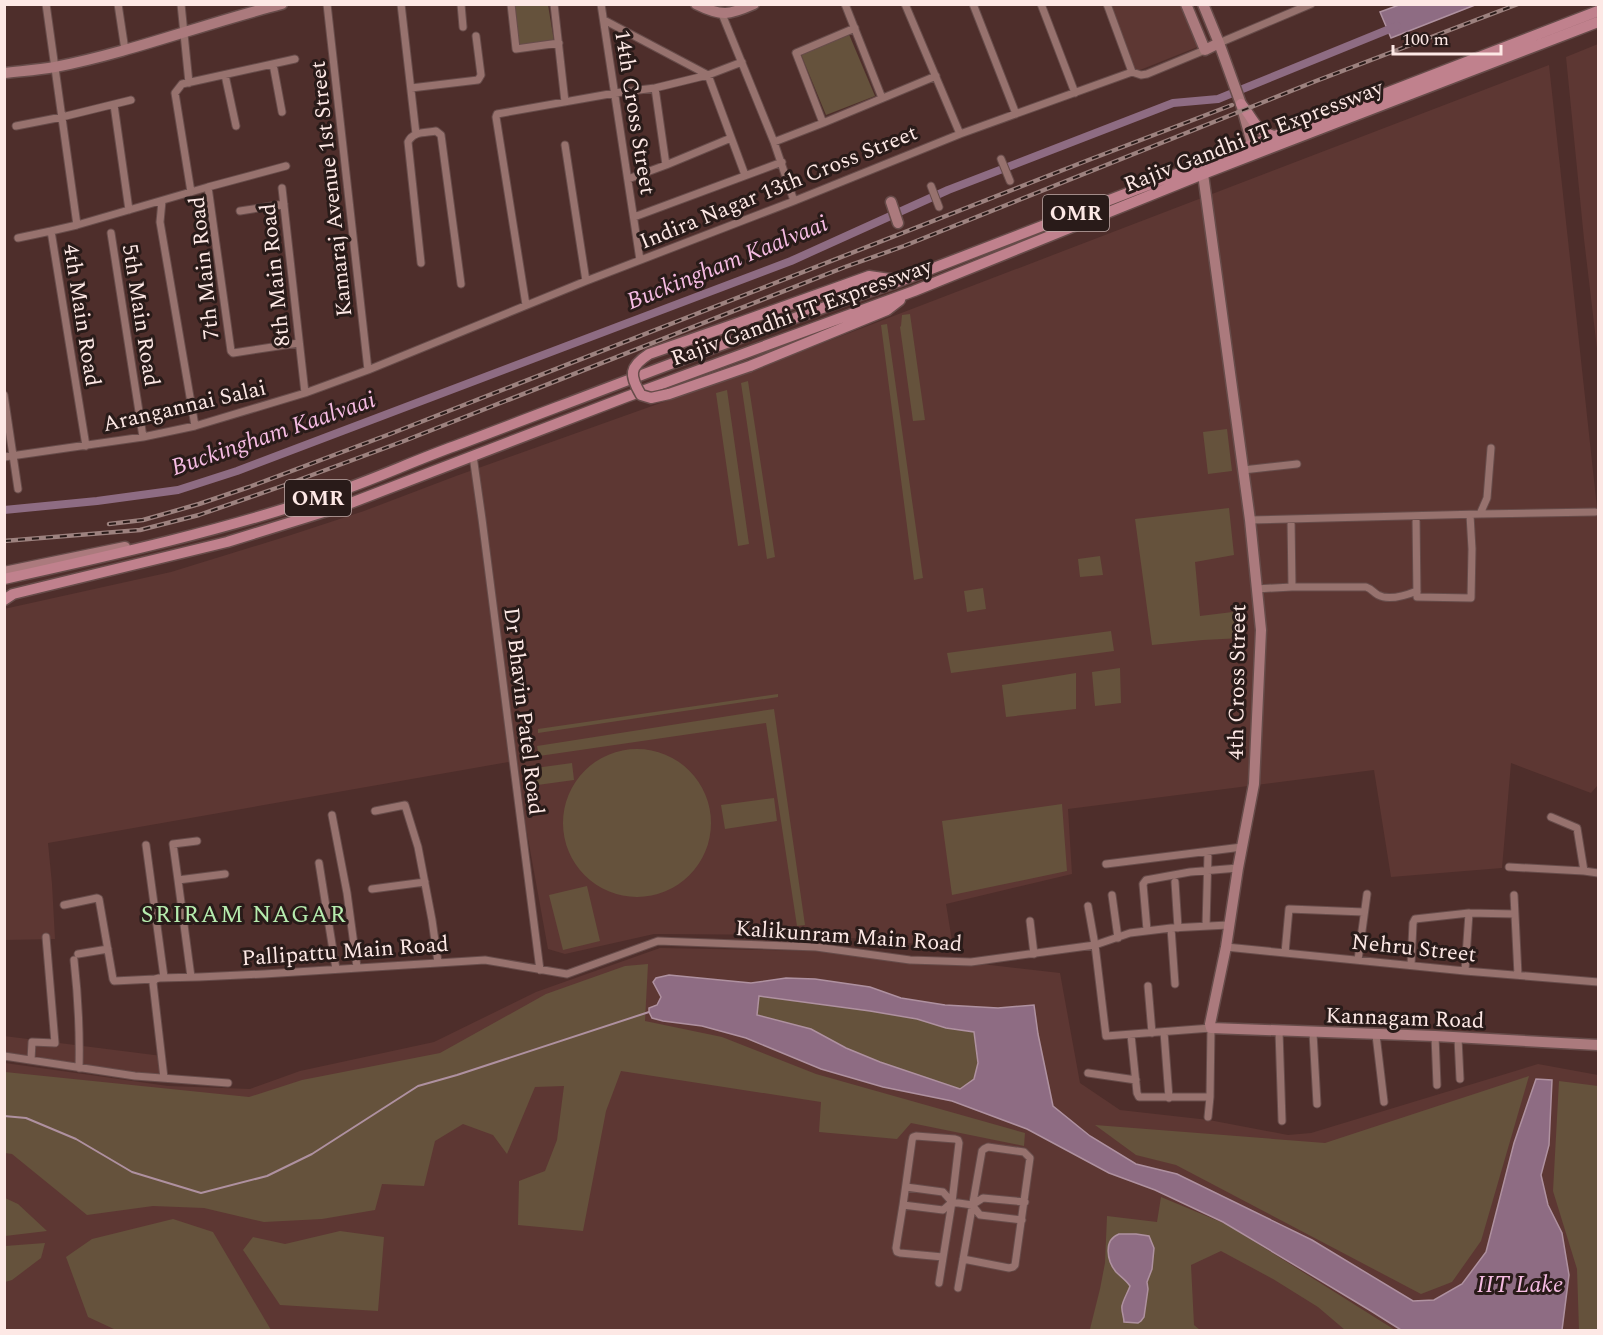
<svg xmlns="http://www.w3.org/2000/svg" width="1603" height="1335" font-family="Spectral,serif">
	<rect width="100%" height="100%" fill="#4e2e2b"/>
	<!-- built -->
	<path fill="#5d3733" d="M1109,5H1183L1200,46L1135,72Z
		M1598,44V357L1584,239L1566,57Z
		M1549,65L1598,517V785L1591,793L1511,763L1502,868L1391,877L1374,770L1068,809L1072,874L946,904L953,947L817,935L654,934L565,954L548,949L514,761L48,843L52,884L55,939L5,940L4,609L171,572L291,535L364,511L456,476L750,371Z
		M660,948L816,951L990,965L1060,973L1080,1083L1120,1110L1209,1120L1288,1135L1311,1133L1538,1064L1598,1075V1330H5V1063L168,1086L250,1089L300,1071L434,1042L536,992Z
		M4,1036L162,1056L164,1078L5,1052Z"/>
	<!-- green -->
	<path fill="#65523c" d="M515,5H548L554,41L519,45Z
		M848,32L875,96L826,115L800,52Z
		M910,314L925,420L913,421L900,327L901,326L902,315Z
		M887,324L923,578L914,580L881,325Z
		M748,381L775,557L767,559L741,383Z
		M727,390L749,544L738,546L716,393Z
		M1227,429L1232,471L1208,474L1203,432Z
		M1229,508L1234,555L1195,562L1200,616L1241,611L1242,638L1203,640L1152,645L1135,519Z
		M1100,556L1103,575L1080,577L1078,559Z
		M983,588L986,609L967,612L964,591Z
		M1111,631L1114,651L951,673L947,653Z
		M1120,668L1121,703L1095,706L1092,672Z
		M1076,673V709L1006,717L1002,685Z
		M778,694V697L538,733V729Z
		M774,709L805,925L797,926L766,723L539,756L537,746Z
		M563 823a74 74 0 1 1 148 0a74 74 0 1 1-148 0Z
		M572,763L574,780L530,786L528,769Z
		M774,798L777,821L725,829L721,805Z
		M1062,804L1067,871L952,895L942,821Z
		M587,886L600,941L563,950L549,895Z
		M648,964L645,1021L722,1037L816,1074L1025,1133L1024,1146L911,1123L897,1139L819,1132L821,1102L621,1071L606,1111L583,1231L518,1225L519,1181L545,1171L557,1140L564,1086L535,1087L507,1154L493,1135L463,1124L435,1141L424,1186L382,1184L375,1210L322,1219L264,1222L204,1208L153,1206L87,1215L12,1154L5,1153V1072L249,1097L302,1080L440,1053L546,994L625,966Z
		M759,996L870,1011L917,1019L946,1028L974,1032L978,1064L974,1079L960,1089L880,1062L757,1015Z
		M1529,1076L1481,1241L1452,1282L1421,1294L1176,1165L1136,1155L1095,1125L1325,1143Z
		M1559,1081L1598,1086V1330H1579L1577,1269L1553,1191Z
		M1161,1197L1228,1225L1395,1330H1345L1318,1307L1273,1279L1221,1251L1191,1265L1194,1325L1200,1330H1088L1090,1329L1100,1289L1105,1263L1107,1216L1157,1222Z
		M5,1198L18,1204L47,1231L5,1236Z
		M173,1219L213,1232L271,1330H116L88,1317L66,1257L92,1239Z
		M340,1231L384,1237L378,1311L280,1305L243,1250L253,1237L285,1244Z
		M45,1243L41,1258L12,1280L5,1282V1246Z"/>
	<!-- water -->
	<path fill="#8e6c83" stroke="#af91a0" stroke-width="1.5" fill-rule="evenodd" d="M1399,5V4L1475,5L1391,38L1380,12Z
		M669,975L751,983L786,978L815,979L870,987L901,998L945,1005L998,1008L1034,1005L1038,1034L1053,1106L1090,1136L1136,1164L1177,1174L1312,1240L1413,1301L1434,1300L1462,1284L1486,1252L1514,1143L1536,1079L1552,1080L1549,1145L1541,1175L1548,1205L1562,1233L1569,1275L1562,1330H1401L1371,1311L1223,1222L1155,1190L1109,1173L1027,1129L952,1101L883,1087L821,1069L746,1038L702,1026L663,1021L652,1018L649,1012V1008L657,1005L661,997L653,982L656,978ZM759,996L870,1011L917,1019L946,1028L974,1032L978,1063L974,1079L960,1089L880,1062L846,1048L811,1029L757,1015Z
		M1119,1234H1136L1149,1236L1154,1248L1152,1269L1147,1282L1148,1289L1144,1317L1141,1321L1138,1323L1124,1322C1124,1317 1121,1310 1122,1306C1123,1300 1128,1292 1130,1286C1126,1280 1121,1277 1116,1272C1107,1261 1103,1240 1119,1234Z"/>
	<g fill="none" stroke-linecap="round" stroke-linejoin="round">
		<!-- stream -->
		<path stroke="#af91a0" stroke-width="2" d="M4,1116L26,1118L76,1139L132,1172L201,1193L267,1176L312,1154L418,1086L457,1075L649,1012"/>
		<!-- canal -->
		<path stroke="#8e6c83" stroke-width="8" d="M4,510L97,501L178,490L237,471L791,261L948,190L1173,103L1218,99L1397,26"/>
		<!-- street casing -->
		<g stroke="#674c4a" stroke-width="9">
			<path id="street" d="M46,4L77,225L51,231L86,446
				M118,4L125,50
				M181,4L189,83
				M327,4L368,370
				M401,4L416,134
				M461,4L463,27
				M511,4L516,49L559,43
				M554,4L565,102
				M601,4L640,260
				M845,4L882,98
				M905,4L960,134
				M973,4L1016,114
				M1041,4L1075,93
				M1107,4L1132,72
				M722,14L774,142L794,201
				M604,20L708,75L745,175
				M1219,43L1311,4
				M273,64L282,112
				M225,75L236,126
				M411,88L478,80L481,75L476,36
				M655,88L666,165
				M114,105L129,210
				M823,123L796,53L855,28
				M16,126L62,117L131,100
				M774,142L823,123L936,76
				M565,145L586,281
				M1001,159L1010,181
				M286,166L208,187L231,351L233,353L299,343
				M628,179L666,165L731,138
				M931,186L939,207
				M282,188L305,393
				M191,192L175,93L182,84L295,59
				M162,201L160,222L195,426
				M240,211L284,204
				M634,217L782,162
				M77,225L208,187
				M111,233L143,437
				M18,238L51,231
				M421,263L408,142C413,131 425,133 436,131L441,135L461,284
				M526,305L496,117L497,114L615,93L655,88L708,75L742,62
				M4,395L18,489
				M473,456L482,519L540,970
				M4,457L143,437L195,426L305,393L368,370L586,281L794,201L960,134L1132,72L1141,75L1147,74L1205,50
				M1243,470L1297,464
				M1480,514L1595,512
				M1416,516L1417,597L1471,598L1472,549L1470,515
				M1291,519L1292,587H1366C1372,589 1373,592 1378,595C1389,601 1407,595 1417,591
				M1250,520L1480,514L1487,498L1491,448
				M1256,589L1292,587
				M375,811L405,805L418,847L432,920L438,962
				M332,815L347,893L357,967
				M1551,817L1577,828L1584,871
				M146,845L164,977
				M319,863L336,969
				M1106,864L1242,847
				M1509,867L1584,871L1598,873
				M178,880L173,844L197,841
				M1175,882L1178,928
				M372,889L425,882
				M1112,895L1118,938
				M1514,895L1518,975
				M64,905L97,898L99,899L113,979L114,981L155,979
				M1088,906L1095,945L1106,1036L1211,1028L1210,1097L1208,1117
				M1030,921L1034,954
				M1206,926L1208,853
				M1171,928L1175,984
				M1147,930L1143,884L1146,880L1190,872L1238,868
				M1226,947L1465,971L1598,982
				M1285,953L1289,909L1364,912
				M78,954L108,949
				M74,960C78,996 80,1031 79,1068
				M1358,960L1367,894
				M1411,965L1413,923L1415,919L1469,913L1515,914
				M1465,971L1469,913
				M191,977L178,880L225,874
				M1148,986L1152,1033
				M1279,1031L1282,1121
				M1164,1032L1169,1098
				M1313,1033L1317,1104
				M1131,1035L1137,1093L1139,1097H1210
				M1376,1035L1384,1102
				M1435,1036L1437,1085
				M1458,1038L1460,1079
				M4,1056L135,1076L228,1083
				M31,1060L32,1042L55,1043L46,937
				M1088,1073L1136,1080
				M164,1078L153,983L155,979L159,978L199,977L264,974L485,960L567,974L658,941L816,947L910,960L971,962L1095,945L1130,933L1171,928L1228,925
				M906,1187L943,1192L952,1202L972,1205L983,1198L1025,1202
				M903,1205L943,1210L952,1202
				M972,1205L980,1215L1022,1220
				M939,1283L952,1202L959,1143L958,1140L955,1139L916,1136L913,1137L912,1141L903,1205L896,1248L897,1252L900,1253L943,1257
				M958,1288L982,1151L984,1149L988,1147L1024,1152L1030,1158L1015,1265L1013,1267L1009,1268L963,1259"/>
		</g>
		<!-- secondary casing -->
		<g stroke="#674c4a" stroke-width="13">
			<path id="secondary" d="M696,4C722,17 729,15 754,4
				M1186,4L1205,50L1219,43
				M1203,4L1219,43L1241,104L1254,151
				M4,73C21,71 38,70 55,67C132,52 206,23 282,4
				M1203,174L1250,520L1261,630L1254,784L1238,868L1226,947L1210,1024L1211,1028L1435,1036L1598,1045
				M891,202L898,223
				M4,572L125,547"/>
		</g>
		<!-- primary casing -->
		<g stroke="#674c4a" stroke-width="13">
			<path id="primary" d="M1241,104C1254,119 1254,130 1274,136
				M738,323L869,276L897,280
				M750,366L887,310L900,300
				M4,579C114,555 224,530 331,494C373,480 413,461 455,446C603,390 750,332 900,281L1598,11
				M4,600L13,594L227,542L343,506L626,397L914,291L1203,174L1598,22"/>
		</g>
		<!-- street -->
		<use href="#street" stroke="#97726e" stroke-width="7"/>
		<!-- secondary -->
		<use href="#secondary" stroke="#ab7a7d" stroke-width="10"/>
		<!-- primary -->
		<use href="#primary" stroke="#c0818d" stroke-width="10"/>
		<!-- rail casing -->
		<g stroke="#9d827f" stroke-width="4.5">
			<path id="rail" d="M109,524L143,520L199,504L249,487L390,434L1086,161L1232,105
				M4,541L140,530L199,515L285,485L404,441L845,267L904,246L1316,81L1518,4"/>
		</g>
		<!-- rail -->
		<use href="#rail" stroke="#291b19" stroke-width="2" stroke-dasharray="7" stroke-linecap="butt"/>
		<!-- primary-bridge casing -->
		<g stroke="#674c4a" stroke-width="13" stroke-linecap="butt">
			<path id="primary-bridge" d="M738,323L649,354C629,367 629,375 641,395L651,398L669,394L750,366"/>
		</g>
		<!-- primary-bridge -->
		<use href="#primary-bridge" stroke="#c0818d" stroke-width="10"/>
	</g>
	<g text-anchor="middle" stroke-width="6" stroke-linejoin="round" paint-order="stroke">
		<!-- shield labels -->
		<g fill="#291b19" stroke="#bdaaa8" stroke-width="1.5">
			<rect x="1043" y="195" width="66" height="36" rx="4.5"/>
			<rect x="285" y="480" width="66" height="36" rx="4.5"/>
		</g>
		<g font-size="21" font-weight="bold" fill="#fde8e5">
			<text x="1076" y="220">OMR</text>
			<text x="318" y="505">OMR</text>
		</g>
		<!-- street labels -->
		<g font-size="22" fill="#fde8e5" stroke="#291b19">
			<text transform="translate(636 112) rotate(81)" y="8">14th Cross Street</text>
			<text transform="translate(1253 135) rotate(-21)" y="8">Rajiv Gandhi IT Expressway</text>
			<text transform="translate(778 186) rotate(-22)" y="8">Indira Nagar 13th Cross Street</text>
			<text transform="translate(330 189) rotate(-96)" y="8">Kamaraj Avenue 1st Street</text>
			<text transform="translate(203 268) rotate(-96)" y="8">7th Main Road</text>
			<text transform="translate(274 275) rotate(-96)" y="8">8th Main Road</text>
			<text transform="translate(801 311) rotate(-20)" y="8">Rajiv Gandhi IT Expressway</text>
			<text transform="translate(83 315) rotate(81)" y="8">4th Main Road</text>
			<text transform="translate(142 315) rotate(81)" y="8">5th Main Road</text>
			<text transform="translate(184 405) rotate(-13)" y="8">Arangannai Salai</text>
			<text transform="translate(1236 682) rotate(-89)" y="8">4th Cross Street</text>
			<text transform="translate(525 711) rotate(83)" y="8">Dr Bhavin Patel Road</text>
			<text transform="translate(849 935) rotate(4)" y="8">Kalikunram Main Road</text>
			<text transform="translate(1414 947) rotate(6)" y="8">Nehru Street</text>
			<text transform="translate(345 950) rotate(-4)" y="8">Pallipattu Main Road</text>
			<text transform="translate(1405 1017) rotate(2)" y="8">Kannagam Road</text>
		</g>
		<!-- water labels -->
		<g font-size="24" font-style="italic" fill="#f6bce3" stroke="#291b19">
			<text transform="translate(727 262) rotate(-22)" y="8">Buckingham Kaalvaai</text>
			<text transform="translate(273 433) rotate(-19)" y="8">Buckingham Kaalvaai</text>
			<text x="1520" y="1292">IIT Lake</text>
		</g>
		<!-- neighbourhood labels -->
		<g font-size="24" letter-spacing="1.5" fill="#b6ecae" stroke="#291b19">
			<text x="244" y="922">SRIRAM NAGAR</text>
		</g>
	</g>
	<!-- border -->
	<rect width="1603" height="1335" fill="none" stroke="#fde8e5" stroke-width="12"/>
	<!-- scale -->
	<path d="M1393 45v9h108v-9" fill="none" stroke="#fde8e5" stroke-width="3"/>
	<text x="1402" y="45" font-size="18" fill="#fde8e5" stroke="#291b19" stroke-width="4.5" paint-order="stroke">100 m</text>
</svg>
